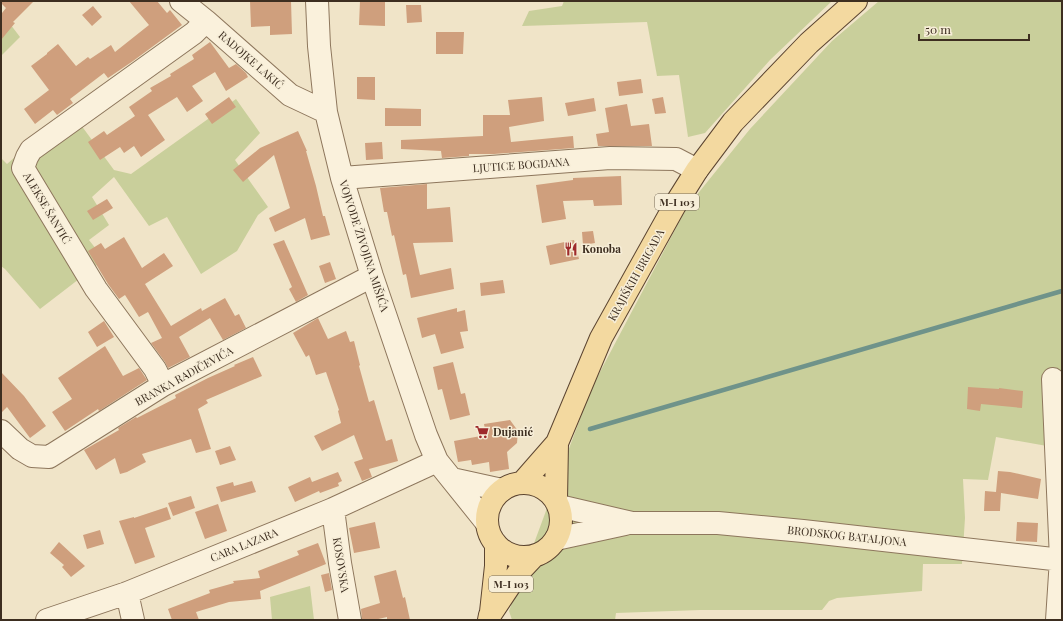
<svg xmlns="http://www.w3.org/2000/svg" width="1063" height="621" font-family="'Playfair Display',serif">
	<rect width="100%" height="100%" fill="#f0e4c8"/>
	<!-- green -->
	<path fill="#c9cf9b" d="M564,1H832L770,60L705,133L688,137L679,75L657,76L647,22L522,26L529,11L562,6Z
		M879,1H1062V533L1047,446L996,437L988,480L963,479L965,518L962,564H923L922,591L837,598L829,601L822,610H700L616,613L615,620H512L509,611L591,389L687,207L750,129L832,41Z
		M1,12L20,37L1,56Z
		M236,99L260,133L235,160L268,207L258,215L237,251L201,274L167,217L149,226L114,177L92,197L109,225L89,240L103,258L96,266L40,309L5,269L1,266V158L7,164L69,110L78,121L114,170L131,174Z
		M310,586L314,620H272L270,597Z"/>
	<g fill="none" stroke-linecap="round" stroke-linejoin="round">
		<!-- stream -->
		<path stroke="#6f938a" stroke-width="4.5" d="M590,429L1062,291"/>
	</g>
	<!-- building -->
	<path fill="#cf9f7d" d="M1,1H34L13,22L15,23L1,40V12L2,13L6,8L1,3Z
		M129,1H157L167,13L170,10L182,25L133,61L108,78L104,73L70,99L73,103L57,115L53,110L35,124L24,109L49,90L31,66L47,54V53L58,44L76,66L88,57L90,59L111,45L115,52L149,25Z
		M250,1H291L292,34L270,35V26L251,27Z
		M360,1H385V26L359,25Z
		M406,5H421L422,22L407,23Z
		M93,6L102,17L92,26L82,15Z
		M436,32H464L463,54H436Z
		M210,42L229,68L236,64L246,73L248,77L226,91L215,72L192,86L203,101L187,112L177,97L148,115L165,140L141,157L134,146L124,153L120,147L100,160L88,142L104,131L107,135L135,116L129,107L152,91L150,88L171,76L170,74L194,59L192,55Z
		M357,77H375V100L357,99Z
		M641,79L643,93L619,96L617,82Z
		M229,97L236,107L212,124L205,114Z
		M542,97L544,121L509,127L511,142L573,136L574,148L494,154H469V156L442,158L441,151L401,149V140L483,136V115H510L508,100Z
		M663,97L666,113L655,114L652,99Z
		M594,98L596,111L568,116L565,103Z
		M627,104L631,126L649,124L652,146H598L596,134L609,132L605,108Z
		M385,108L421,109V126H385Z
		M298,131L307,151H306L316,186L323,216H325L330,235L311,240L305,218L275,232L269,218L290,208L274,155L243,182L233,170L260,148Z
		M382,142L383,159L366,160L365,143Z
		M621,176L622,205L594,206L593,200L563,201L566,219L542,223L536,185L573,180V178Z
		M427,184V209L450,207L453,242L413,243L420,275L451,268L454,289L411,298L406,274L403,275L394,235L392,236L387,212H384L380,188Z
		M107,199L113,208L93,220L87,211Z
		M593,231L595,243L583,245L582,232Z
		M124,237L142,268L164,253L173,266L145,284L171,326L201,308L202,311L225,298L235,316L239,314L246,328L223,340L210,318L179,337L190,357L168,368L165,362L151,343L162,338L148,312L139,317L125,295L119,299L108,284L88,251L101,243L105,249Z
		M284,240L308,295L296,302L289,289L292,287L273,244Z
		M574,240L579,259L550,265L546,246Z
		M330,262L336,279L325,283L319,266Z
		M503,280L505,293L481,296L480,283Z
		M457,308V312L465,310L468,331L460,332L464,348L441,354L435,334L422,338L417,318Z
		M318,318L328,339L346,331L350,342L354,341L360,365L359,366L369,402L374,400L386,441L392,439L398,461L369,469L372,477L362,481L354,462L363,459L354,435L322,451L314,436L341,423L338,411L339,410L326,372L316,375L309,355L306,357L293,333Z
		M104,321L114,337L97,347L88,332Z
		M105,346L123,376L139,368L147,380L99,411L98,409L65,431L52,412L72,399L58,378Z
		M253,357L262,376L206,400L208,403L198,409L211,449L196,453L191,439L142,454L146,462L127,472L120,474L115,458L96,470L84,450L119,430L118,428L136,417L137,418L176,398L175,395L208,378L235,366L234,365Z
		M453,362L461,394L465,393L470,415L450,420L442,389L438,390L433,367Z
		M1,372L24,396L46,426L30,438L7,407L1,413Z
		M968,387L999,389V388L1023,391L1022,408L981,404L980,411L967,409Z
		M510,420L518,431L517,443L507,452L509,469L490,472L489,462L472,465L471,460L458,462L454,441L486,435L484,424Z
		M230,446L236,460L220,465L215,451Z
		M998,471L1010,472L1041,479L1038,499L1001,493L1000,511H984L985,491L996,492Z
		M338,472L342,481L338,483L339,486L320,493L319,491L295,502L288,487L310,477L312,482Z
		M252,481L256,492L221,502L216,487L233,482L234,486Z
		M191,496L195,508L173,516L168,503Z
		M218,504L227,531L205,539L195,512Z
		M167,507L171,519L145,528L155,557L135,564L119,521L134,517V518Z
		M375,522L380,548L354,553L349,528Z
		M1017,522L1038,523L1037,542L1016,541Z
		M100,530L104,544L87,549L83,535Z
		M59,542L85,566L71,577L62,567L64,565L50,553Z
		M318,543L326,564L260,591L261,599L229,602L196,612L199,620H172L168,609L210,593L209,590L234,583L233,581L260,578L258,571L299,555L297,551Z
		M396,570L403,598L405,597L410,620H387V617L374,620H362L361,609L380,603L374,576Z
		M329,573L332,590L325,592L321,575Z"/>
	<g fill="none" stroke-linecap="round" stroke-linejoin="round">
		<!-- minor casing -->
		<g stroke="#8d765c" stroke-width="24">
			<path id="minor" d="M181,1L206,21L290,95L326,112
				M317,1L319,46L326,112L342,178L372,276L426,435L437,461L486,522
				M342,178L610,158L676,159L697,170
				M1053,379L1061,559L1057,620
				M163,385L155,369L96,289L23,168L27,157L31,150L194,33L206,21
				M1,431L20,449L32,456L49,457L163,385L372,276
				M452,479L502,490
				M559,506L632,523H718L803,531L1062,560
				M333,509L340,563L350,620
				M556,539L625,524
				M127,593L133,620
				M47,620L127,593L333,509L437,461"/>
		</g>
		<!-- major casing -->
		<g stroke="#5b4430" stroke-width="24">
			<path id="major" d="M487 520a37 37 0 1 1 74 0a37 37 0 1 1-74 0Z
				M522,483L557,443L601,338L675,205L697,170L733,122L809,43L856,1
				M556,500L557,443
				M491,612L496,566V545
				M489,620L490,615L518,573L534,556"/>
		</g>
		<!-- minor -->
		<use href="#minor" stroke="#faf1dc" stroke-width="22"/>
		<!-- major -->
		<use href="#major" stroke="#f3d9a0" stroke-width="22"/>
	</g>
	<!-- icons -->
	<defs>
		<g id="restaurant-bare" transform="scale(1.08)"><path d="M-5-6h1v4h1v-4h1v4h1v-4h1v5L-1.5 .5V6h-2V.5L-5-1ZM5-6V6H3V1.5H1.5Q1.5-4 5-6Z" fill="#9e2a2b" stroke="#f7eed8" stroke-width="2.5" paint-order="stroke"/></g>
		<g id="supermarket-bare" transform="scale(1.08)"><path d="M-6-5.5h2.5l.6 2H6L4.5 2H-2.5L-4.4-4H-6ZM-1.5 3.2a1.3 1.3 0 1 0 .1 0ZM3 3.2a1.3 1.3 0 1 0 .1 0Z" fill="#9e2a2b" stroke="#f7eed8" stroke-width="2.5" paint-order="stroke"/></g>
	</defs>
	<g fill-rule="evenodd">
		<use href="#restaurant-bare" x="571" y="249"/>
		<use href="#supermarket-bare" x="482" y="432"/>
	</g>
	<g text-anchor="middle" stroke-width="3" stroke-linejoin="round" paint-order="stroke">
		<!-- shield labels -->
		<g fill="#f7eed8" stroke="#756857" stroke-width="1">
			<rect x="655" y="194" width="44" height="16" rx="3"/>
			<rect x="489" y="576" width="44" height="16" rx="3"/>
		</g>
		<g font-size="10" font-weight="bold" fill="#3d2e20">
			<text x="677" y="206">M-I 103</text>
			<text x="511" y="588">M-I 103</text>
		</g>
		<!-- street labels -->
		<g font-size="11" fill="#3d2e20" stroke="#f7eed8">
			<text transform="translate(251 60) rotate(41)" y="4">RADOJKE LAKIĆ</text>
			<text transform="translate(521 165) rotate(-4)" y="4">LJUTICE BOGDANA</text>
			<text transform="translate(47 208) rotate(59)" y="4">ALEKSE ŠANTIĆ</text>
			<text transform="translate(364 246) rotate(72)" y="4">VOJVODE ŽIVOJINA MIŠIĆA</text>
			<text transform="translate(636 275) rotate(-61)" y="4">KRAJIŠKIH BRIGADA</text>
			<text transform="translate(184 376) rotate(-29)" y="4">BRANKA RADIČEVIĆA</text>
			<text transform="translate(847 536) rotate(6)" y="4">BRODSKOG BATALJONA</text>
			<text transform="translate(244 545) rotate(-22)" y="4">CARA LAZARA</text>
			<text transform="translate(341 565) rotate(81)" y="4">KOSOVSKA</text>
		</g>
		<!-- poi labels -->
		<g font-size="11" font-weight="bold" fill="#3d2e20" stroke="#f7eed8" text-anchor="start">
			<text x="582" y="253">Konoba</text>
			<text x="493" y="436">Dujanić</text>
		</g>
	</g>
	<!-- border -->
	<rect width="1063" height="621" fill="none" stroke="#3d2e20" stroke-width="4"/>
	<!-- scale -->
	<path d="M919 34v6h110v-6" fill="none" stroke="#3d2e20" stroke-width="2"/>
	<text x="925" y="34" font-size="12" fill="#3d2e20" stroke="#f7eed8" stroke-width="3" paint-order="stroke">50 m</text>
</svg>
